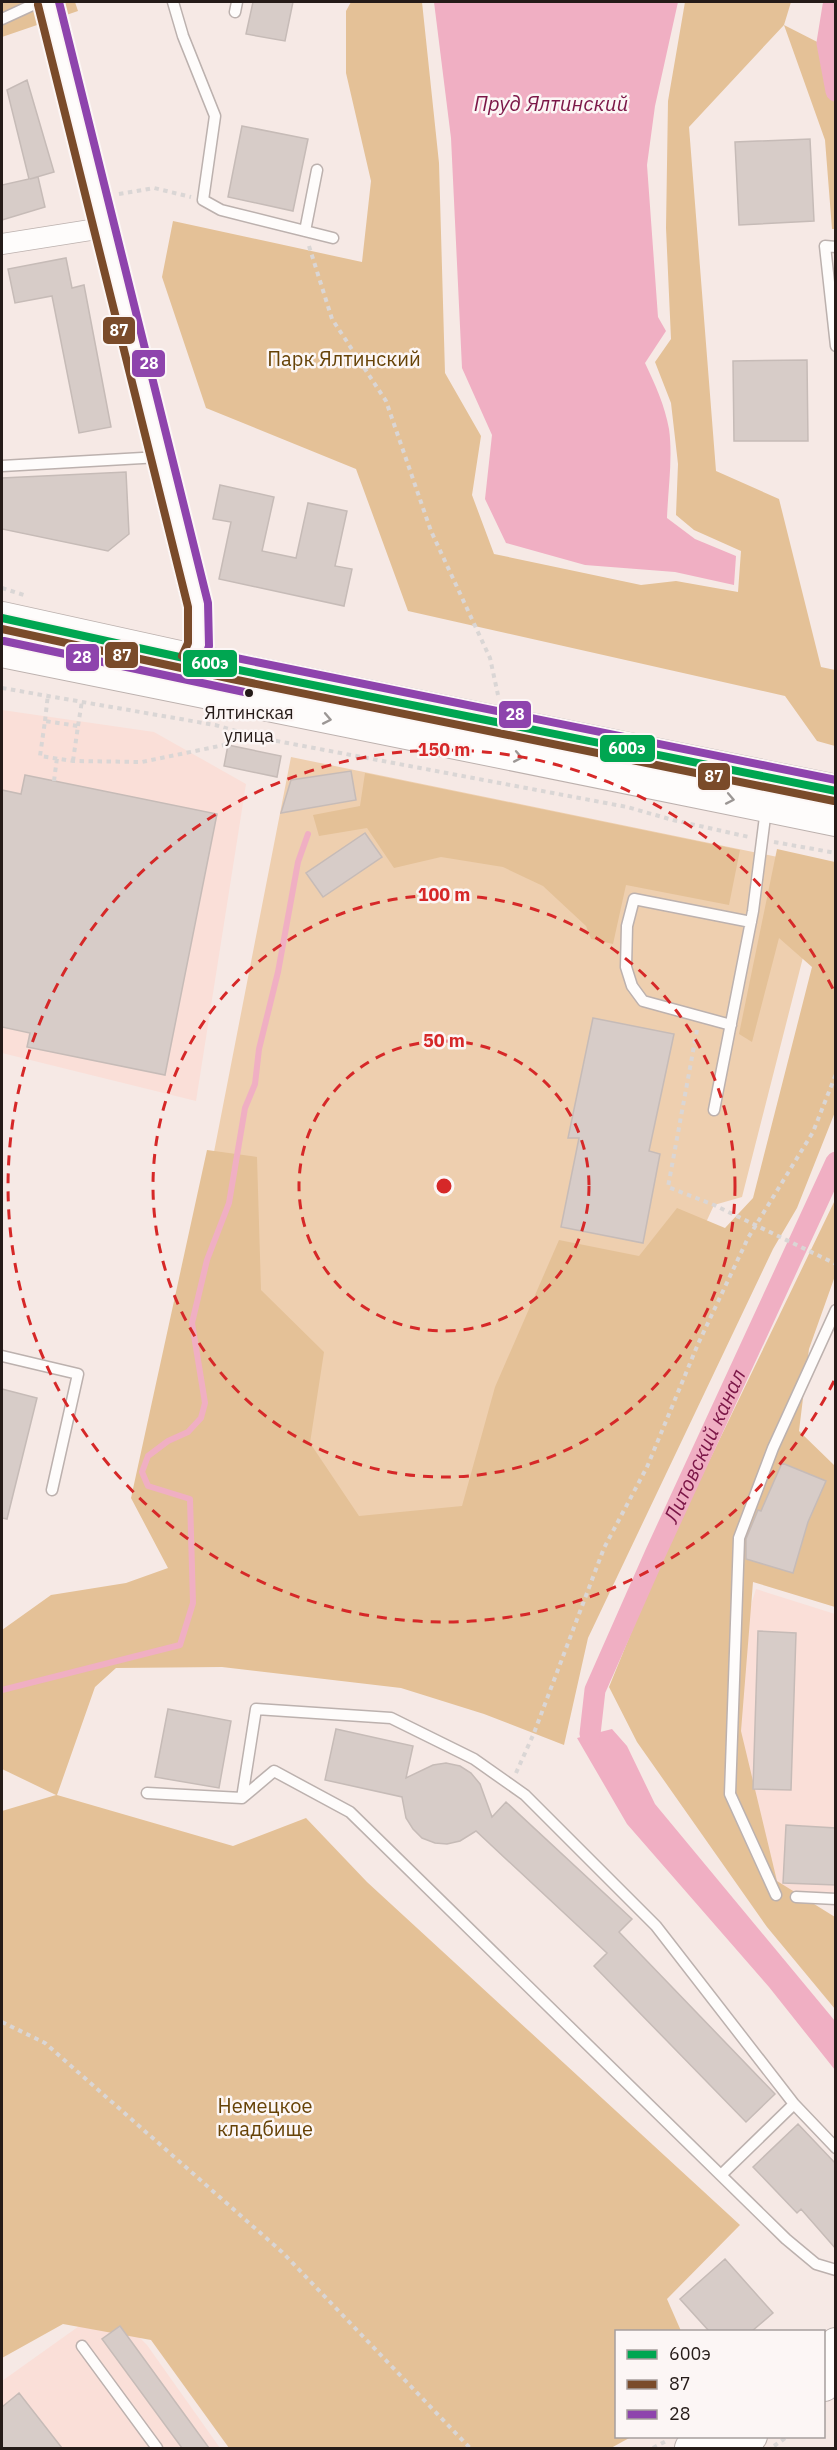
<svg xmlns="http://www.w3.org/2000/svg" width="837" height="2450" font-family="'IBM Plex Sans',sans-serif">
	<rect width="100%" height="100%" fill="#f6e9e5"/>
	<!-- built -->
	<path fill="#fadfd8" d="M2,710L154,732L246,784L196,1101L2,1053Z
		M756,1589L835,1614V1894L760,1890L724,1614L747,1618Z
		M89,2319L130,2328L147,2345L220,2448H2V2381Z"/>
	<!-- green -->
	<path fill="#eecfaf" d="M291,757L826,867L742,1197L714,1205L540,1584L144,1511Z"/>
	<!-- forest -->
	<path fill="#e4c197" d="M2,2H75L78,11L2,37Z
		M351,2H422L439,163L445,373L481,436L472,495L494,554L641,585L676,581L738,592L741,551L694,530L676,515L678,464L671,403L655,362L671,339L666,228L668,101L685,2H791L784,25L835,51V229H832L825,140L784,25L689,127L716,471L779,499L821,667L835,670V746L817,741L785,696L408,611L356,469L206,408L162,277L173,221L362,262L371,181L346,73V11Z
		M365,773L740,850L729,905L626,885L613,944L591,939L586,926L543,886L503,867L441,857L394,868L367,828L319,836L313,815L360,806Z
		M777,849L835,862V1112L797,1208L773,1249L588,1638L564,1745L484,1714L401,1688L222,1667L116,1668L95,1687L57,1795L233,1846L306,1818L367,1882L740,2225L667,2299L681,2331L616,2332V2436L631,2437L611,2448H229L151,2340L63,2324L2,2358V1811L56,1795L2,1769V1630L51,1595L126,1583L168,1568L131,1498L207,1150L257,1157L261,1290L324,1352L310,1443L359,1516L462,1506L495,1387L559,1240L639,1256L677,1208L725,1228L753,1198L812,967L779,938L752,1042L739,1034Z
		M835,1200V1276L809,1349L799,1431L835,1466V1607L753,1582L741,1731L777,1881L835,1917V2009L767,1927L637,1742L609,1687L658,1567Z"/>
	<!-- water -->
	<path fill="#f0afc3" d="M434,2H678L655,106L647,165L658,317L666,331L645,363C655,384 665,406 669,429C673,458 668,489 667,518L695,539L736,556L734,585L675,572L585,565L506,543L485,499L492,435L462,368L451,138Z
		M612,1729L627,1746L655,1804L835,2021V2070L769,1987L627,1824L577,1738Z"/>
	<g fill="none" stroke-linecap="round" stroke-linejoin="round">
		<!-- stream -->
		<path stroke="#f0afc3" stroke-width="6" d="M2,1690L180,1645L193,1603L190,1499L148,1486L142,1472L148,1456L168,1441L188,1432L201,1418L205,1403L192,1323L207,1260L229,1203L245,1108L255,1084L259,1049L278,972L298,862L308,834"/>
		<!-- canal -->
		<g stroke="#f0afc3" stroke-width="21">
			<path d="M836,3L833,6L827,43L836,91"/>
			<path id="s1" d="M590,1734L595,1690L656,1552L836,1162"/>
		</g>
	</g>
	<!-- building -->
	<path fill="#d7ccc8" stroke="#c6bbb7" stroke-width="1.5" d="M253,2H293L285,41L246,34Z
		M27,80L54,172L30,179L38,177L45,207L2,220V185L29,179L7,90Z
		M242,126L308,139L293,211L228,197Z
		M810,139L814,221L739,225L735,142Z
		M66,258L72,288L84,285L111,427L79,433L52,296L15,303L8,269Z
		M807,360L808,441H734L733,361Z
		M126,472L129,534L108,551L2,529V478Z
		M220,485L274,497L262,551L296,558L308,503L347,511L335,566L352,569L344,606L219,579L231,522L213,519Z
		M228,745L281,756L277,777L224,766Z
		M351,771L356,800L281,813L291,780Z
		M25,775L217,814L165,1075L27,1047L30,1033L2,1027V790L21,794Z
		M365,833L382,857L323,897L306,873Z
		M593,1018L674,1034L649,1151L660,1154L643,1243L561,1227L579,1138H568Z
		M2,1389L37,1398L7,1519L2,1518Z
		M782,1463L826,1481L808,1522L793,1573L746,1559V1539L758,1510L761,1511Z
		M758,1631L796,1633L791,1790L753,1789Z
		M168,1709L231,1721L219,1788L155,1777Z
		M336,1729L413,1746L406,1778L433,1765L446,1763L460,1766L471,1773L480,1784L492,1817L506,1802L632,1919L619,1932L775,2094L746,2122L594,1966L607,1953L476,1831L460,1841L447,1844L435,1843L422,1838L413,1829L406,1818L402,1797L325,1780Z
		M786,1825L836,1828V1885L783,1883Z
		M798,2124L836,2164V2249L801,2209L797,2213L753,2167Z
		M725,2259L773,2313L752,2331H709L680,2299Z
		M120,2326L209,2448H182L102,2339Z
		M19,2393L62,2448H2V2407Z"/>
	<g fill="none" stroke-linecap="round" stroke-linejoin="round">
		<!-- lane casing -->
		<g stroke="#bcb1ae" stroke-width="13">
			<path id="lane" d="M173,2L183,36L215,116L203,200L221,210L333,238
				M235,12L237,2
				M2,19L39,2
				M305,231L317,170
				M836,247L825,246L836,346
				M2,466L160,457
				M731,1025L643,1001L632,986L626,967L627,926L634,899L751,922
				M714,1110L753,911L766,809
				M2,1356L78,1374L52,1490
				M147,1793L242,1798L274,1771L350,1812L786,2239L816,2264L836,2270
				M242,1798L256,1709L391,1718L474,1759L525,1795L656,1926L794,2104L836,2148
				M776,1895L730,1794L739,1538L773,1448L836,1310
				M796,1897L836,1899
				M721,2175L794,2104
				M82,2346L157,2448"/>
		</g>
		<!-- street casing -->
		<g stroke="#bcb1ae" stroke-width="22">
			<path id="street" d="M2,244L103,228"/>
		</g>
		<!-- secondary casing -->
		<g stroke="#bcb1ae" stroke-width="31">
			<path id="secondary" d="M48,2L198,606L199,645L192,660"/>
		</g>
		<!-- primary casing -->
		<g stroke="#bcb1ae" stroke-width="34">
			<path id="primary" d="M2,618L234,669L836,791
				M2,651L836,820
				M824,2355L836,2344
				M824,2385L836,2375
				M691,2448L710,2436
				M732,2448L751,2436"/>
		</g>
		<!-- path -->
		<path stroke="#dad6d5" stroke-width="4" stroke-dasharray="4.5 4.5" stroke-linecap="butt" d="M119,194L154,188L191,197
			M309,246L332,319L386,401L431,531L490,658L498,695
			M2,588L27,596
			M2,688L215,725L261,738L627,807L673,820L749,837
			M45,721L48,694
			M78,726L82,701
			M73,761L78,726L45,721L40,756L73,761L142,762L224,745L240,732
			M54,781L57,758
			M774,842L836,853
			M697,1030L668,1187L714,1205L836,1264
			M516,1773L534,1733L604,1548L647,1467L698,1344L748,1238L813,1132L836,1074
			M2,2022L45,2043L282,2252L470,2448
			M774,2446L788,2436
			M653,2448L668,2440"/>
		<!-- lane -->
		<use href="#lane" stroke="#fefcfb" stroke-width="10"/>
		<!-- street -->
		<use href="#street" stroke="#fefcfb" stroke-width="20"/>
		<!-- secondary -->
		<use href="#secondary" stroke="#fefcfb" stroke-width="28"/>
		<!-- primary -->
		<use href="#primary" stroke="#fefcfb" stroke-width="32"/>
		<!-- bus-1 casing -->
		<g stroke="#fcf6f5" stroke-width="12">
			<path id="bus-1" d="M2,618L234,669L836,791"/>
		</g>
		<!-- bus-2 casing -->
		<g stroke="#fcf6f5" stroke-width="12">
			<path id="bus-2" d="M38,5L188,607V643L182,656
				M2,629L232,679L834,801"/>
		</g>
		<!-- bus-3 casing -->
		<g stroke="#fcf6f5" stroke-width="12">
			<path id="bus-3" d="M59,2L208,603L209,646L207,652L836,780
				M4,641L249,693"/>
		</g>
		<!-- bus-1 -->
		<use href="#bus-1" stroke="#00a651" stroke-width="8"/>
		<!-- bus-2 -->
		<use href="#bus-2" stroke="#7a4b2a" stroke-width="8"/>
		<!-- bus-3 -->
		<use href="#bus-3" stroke="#8e44ad" stroke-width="8"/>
	</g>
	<!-- one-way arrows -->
	<defs><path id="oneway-chevron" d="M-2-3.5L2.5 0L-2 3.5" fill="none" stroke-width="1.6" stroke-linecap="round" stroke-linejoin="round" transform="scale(1.5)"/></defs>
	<g stroke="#9c9795">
		<use href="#oneway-chevron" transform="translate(327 719) rotate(11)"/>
		<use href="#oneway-chevron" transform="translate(518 757) rotate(11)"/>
		<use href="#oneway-chevron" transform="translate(730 799) rotate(11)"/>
	</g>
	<!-- distance rings -->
	<g fill="none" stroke="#d62828" stroke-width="3" stroke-dasharray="10 8">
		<circle cx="444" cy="1186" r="145"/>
		<circle cx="444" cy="1186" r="291"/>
		<path d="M834 1381A436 436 0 1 1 834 991"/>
	</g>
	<!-- markers -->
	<circle fill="#251b18" stroke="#fcf6f5" stroke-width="2" cx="249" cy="693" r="5"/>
	<g text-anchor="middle" stroke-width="5" stroke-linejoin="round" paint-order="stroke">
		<!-- bus labels -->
		<g font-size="18" fill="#251b18" stroke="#fcf6f5">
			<text x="249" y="719">Ялтинская<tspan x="249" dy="23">улица</tspan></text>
		</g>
		<!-- park labels -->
		<g font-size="20" fill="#664206" stroke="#fcf6f5">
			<text x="344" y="366">Парк Ялтинский</text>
			<text x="265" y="2113">Немецкое<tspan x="265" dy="23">кладбище</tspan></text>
		</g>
		<!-- water labels -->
		<g font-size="21" font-style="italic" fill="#7b1647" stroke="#fcf6f5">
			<text x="551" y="111">Пруд Ялтинский</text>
			<text dy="7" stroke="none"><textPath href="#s1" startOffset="312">Литовский канал</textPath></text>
		</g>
	</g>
	<circle cx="444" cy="1186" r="9" fill="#d62828" stroke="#fcf6f5" stroke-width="3"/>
	<g font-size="18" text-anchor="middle" font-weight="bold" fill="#d62828" stroke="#fcf6f5" stroke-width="5" stroke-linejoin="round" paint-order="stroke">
		<text x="444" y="756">150 m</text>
		<text x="444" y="901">100 m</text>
		<text x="444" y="1047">50 m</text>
	</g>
	<g stroke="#fcf6f5" stroke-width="2">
		<rect x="102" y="316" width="34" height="29" rx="6" fill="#7a4b2a"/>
		<rect x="131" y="349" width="35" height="29" rx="6" fill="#8e44ad"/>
		<rect x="104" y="641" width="35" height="28" rx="6" fill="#7a4b2a"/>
		<rect x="65" y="643" width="35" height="29" rx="6" fill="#8e44ad"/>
		<rect x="182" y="649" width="56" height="29" rx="6" fill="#00a651"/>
		<rect x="498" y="700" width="34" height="29" rx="6" fill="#8e44ad"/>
		<rect x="599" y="734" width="57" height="29" rx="6" fill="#00a651"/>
		<rect x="697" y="762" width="34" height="29" rx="6" fill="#7a4b2a"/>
	</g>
	<g font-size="16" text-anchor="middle" font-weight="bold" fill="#fff">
		<text x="119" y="336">87</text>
		<text x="149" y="369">28</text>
		<text x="122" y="661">87</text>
		<text x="82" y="663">28</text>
		<text x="210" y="669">600э</text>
		<text x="515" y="720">28</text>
		<text x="627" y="754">600э</text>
		<text x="714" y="782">87</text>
	</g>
	<!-- border -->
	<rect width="837" height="2450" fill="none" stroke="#251b18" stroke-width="6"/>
	<!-- legend -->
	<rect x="615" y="2330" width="210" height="108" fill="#fcf6f5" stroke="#a69e9d" stroke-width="1.5"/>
	<rect x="627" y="2350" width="30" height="9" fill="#00a651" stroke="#a69e9d" stroke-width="1.5"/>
	<text x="669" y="2360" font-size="18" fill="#251b18">600э</text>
	<rect x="627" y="2380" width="30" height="9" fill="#7a4b2a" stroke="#a69e9d" stroke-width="1.5"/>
	<text x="669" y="2390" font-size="18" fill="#251b18">87</text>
	<rect x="627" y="2410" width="30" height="9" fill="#8e44ad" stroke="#a69e9d" stroke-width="1.5"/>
	<text x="669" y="2420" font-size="18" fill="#251b18">28</text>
</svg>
